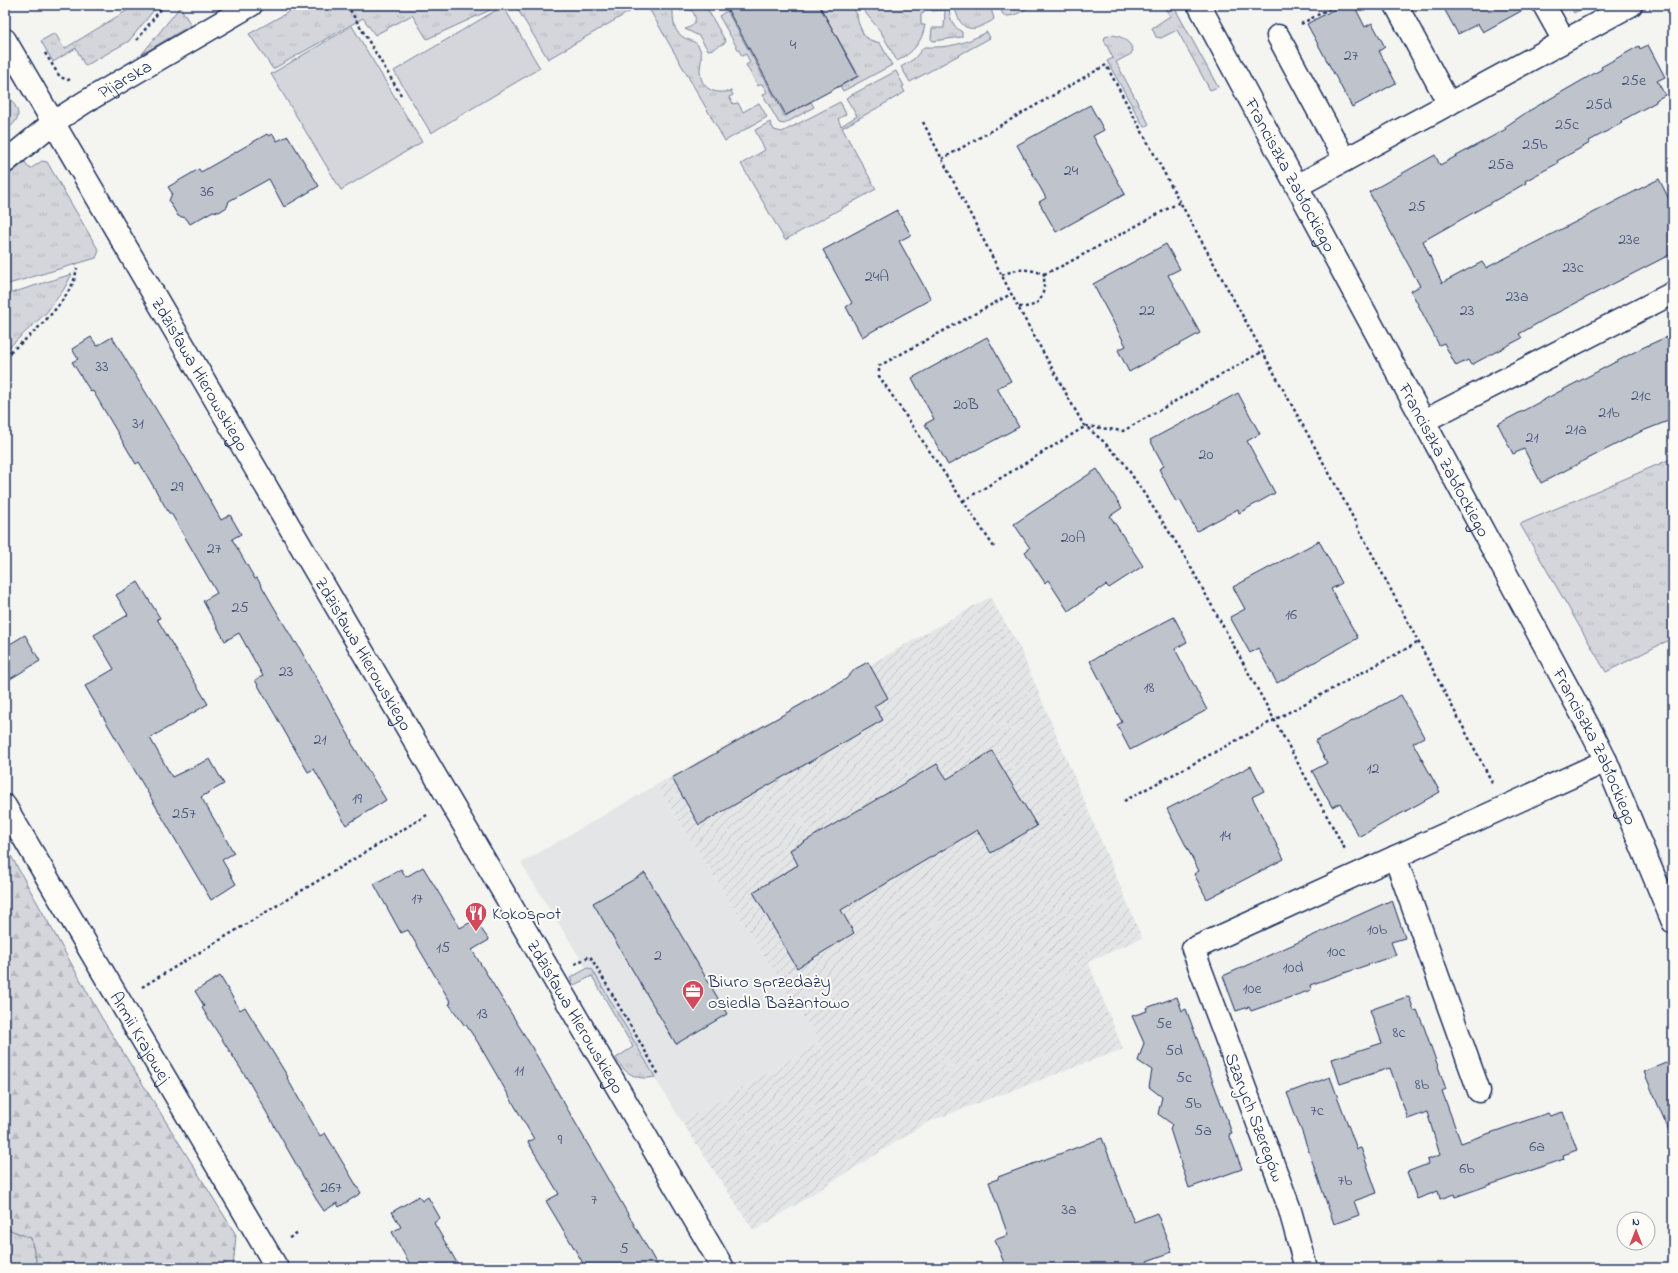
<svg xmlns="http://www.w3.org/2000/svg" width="1678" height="1273" font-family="'Indie Flower',sans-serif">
	<defs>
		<pattern id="industrial-furrows" width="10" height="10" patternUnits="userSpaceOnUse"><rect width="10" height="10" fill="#e4e5e6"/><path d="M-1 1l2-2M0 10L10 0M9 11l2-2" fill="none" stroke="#c3c5c8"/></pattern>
		<pattern id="grass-tufts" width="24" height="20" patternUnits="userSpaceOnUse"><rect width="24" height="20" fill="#d4d6db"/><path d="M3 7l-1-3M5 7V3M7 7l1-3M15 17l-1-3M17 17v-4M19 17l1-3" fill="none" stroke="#b5b8be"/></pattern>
		<pattern id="forest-firs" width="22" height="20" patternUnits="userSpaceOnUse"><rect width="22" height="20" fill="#d4d6db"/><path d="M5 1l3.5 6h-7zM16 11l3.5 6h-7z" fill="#b5b8be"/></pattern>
	</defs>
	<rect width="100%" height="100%" fill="#f4f4f1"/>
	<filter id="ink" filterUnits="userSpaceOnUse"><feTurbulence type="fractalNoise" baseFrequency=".025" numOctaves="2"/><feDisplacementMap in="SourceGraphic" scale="8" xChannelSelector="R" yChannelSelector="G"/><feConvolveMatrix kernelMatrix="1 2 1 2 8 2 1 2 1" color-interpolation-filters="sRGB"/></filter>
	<g filter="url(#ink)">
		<!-- built -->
		<path fill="#e4e5e6" d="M656,785L819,1043L682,1122L521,863Z"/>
		<!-- industrial -->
		<path fill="url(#industrial-furrows)" d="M990,597L1019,646L1142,938L1088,962L1123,1049L928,1122L754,1231L682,1122L819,1043L656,785Z"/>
		<!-- grass -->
		<path fill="url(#grass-tufts)" stroke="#78829c" d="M136,5H158L129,41L85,66L76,48L53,62L41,41L55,33L64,49Z
			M301,5H501L427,39L412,15L375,35L363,18L273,69L249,34Z
			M515,5H641L548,59Z
			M647,5H673C673,19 672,33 687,39C692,41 696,42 699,47C703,55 701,61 700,69C700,89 714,95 731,91L733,95L729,97L733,104L738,103L743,112L759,103L767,117L725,141Z
			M684,5H705L726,42L713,49L708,50L699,36L685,29C695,26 699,19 691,10H684L680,11Z
			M819,5H850L857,14L858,22L864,36L870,40L880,43L892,65L843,91L840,86L859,76Z
			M859,5H923L924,13L921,14V25H925C922,42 913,53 897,61L881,32Z
			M931,5H935L936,7L949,5C949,17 952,26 962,32V37L933,41L931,39L932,28H944L945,10L932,11Z
			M957,5H990L994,19C991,22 987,23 984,25C966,34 959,24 955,8Z
			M998,5H1019L1021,8L1026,5H1033C1024,10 1015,17 1004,16Z
			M1163,5H1173L1218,87L1210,90L1177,30L1161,38L1156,37L1152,28L1170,16Z
			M1570,5H1588L1574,13Z
			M180,7L191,25L142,54Z
			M727,11L785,116L811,102L814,107L784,124L779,123L763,95L767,92L762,84L758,86L746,65L750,62L746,54L742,56L719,16Z
			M987,32L990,38L910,82L901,67L914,59L924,47C950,48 964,44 987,32Z
			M1112,35C1122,36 1129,41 1133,50L1131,54L1116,62L1149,124L1144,127L1107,61L1113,58L1104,40L1105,37Z
			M896,71L904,86L902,87L905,92L842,128L876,189L785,240L741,164L765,150L755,130L770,122L774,130L782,132L840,102L846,114L838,119L841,126L857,116L846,98Z
			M5,91C18,111 26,114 5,132Z
			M42,161L47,162L99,251L96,258L5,285V178L25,162L30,169Z
			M72,274L64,289L46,313L5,351V295Z
			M1673,458V638L1606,672L1520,524Z
			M588,968L592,969L655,1077C638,1081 624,1074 616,1058L633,1047L592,976L574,985L570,978Z
			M5,1228L31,1238L38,1268H5Z"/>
		<!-- forest -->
		<path fill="url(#forest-firs)" stroke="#78829c" d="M5,845L100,1015L236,1235L233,1268H38L31,1238L5,1228Z"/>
		<!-- garden -->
		<path fill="#d4d6db" stroke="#78829c" d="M503,6L540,68L431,133L394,71Z
			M352,26L422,142L341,190L271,74Z"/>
		<!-- building -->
		<path fill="#bfc3cc" stroke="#1b2f5e" d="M725,5H819L858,76L786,115Z
			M1342,5H1354L1365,27L1372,23L1385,47L1379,51L1396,83L1352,107L1307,24Z
			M1442,5H1532L1483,32L1478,24L1458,34Z
			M1648,45L1665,77L1657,81L1665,95L1656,100V102L1621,121L1622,123L1589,141L1590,143L1557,161L1558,163L1525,181L1526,183L1423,241L1442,283L1482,262L1486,268L1659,179L1673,207V253L1547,318L1519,334L1522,338L1471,365L1468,360L1456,366L1444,343L1439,345L1411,291L1420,286L1369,192L1435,155L1440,165L1506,129L1505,127L1527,112L1602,69L1601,67L1639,46L1640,49Z
			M1090,105L1104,130L1093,136L1125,194L1056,232L1039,202L1046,198L1017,145Z
			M267,134L269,136L273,134L277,141L288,136L319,186L284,207L269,179L229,201L227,207L219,212L213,211L190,224L186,218L178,216L169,201L172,193L168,187L199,169L201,172Z
			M897,210L911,235L899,241L931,299L862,337L846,307L852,303L823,250Z
			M1166,244L1180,269L1168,275L1200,333L1129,372L1118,350L1126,346L1093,284Z
			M1673,334V419L1640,432L1541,483L1524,449L1513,454L1498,424L1642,348Z
			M91,337L97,346L112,337L193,470L221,520L230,515L241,534L232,539L255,579L257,578L295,643L296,642L352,741L351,742L386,800L346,825L314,769L308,772L255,680L263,676L239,633L225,641L203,601L217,593L171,513H169L139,462L136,464L93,391L91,392L72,362L78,359L72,349Z
			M987,337L1011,381L997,388L1019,427L948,465L925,424L934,419L912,378Z
			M1238,393L1260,434L1247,441L1275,493L1239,513L1238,509L1197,531L1180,500L1176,502L1159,469L1164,466L1150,440Z
			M1097,469L1122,508L1110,516L1143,566L1109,588L1106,585L1068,611L1048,580L1045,583L1025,552L1030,548L1014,524Z
			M1319,541L1342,583L1331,589L1358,638L1277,683L1258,648L1250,653L1230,617L1245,609L1233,587Z
			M138,582L160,618L157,619L208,704L150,738L172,777L210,759L224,784L201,797L234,853L222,860L236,884L211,900L85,686L114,669L94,635L128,615L116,595Z
			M1174,617L1187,642L1175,649L1207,710L1130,750L1117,725L1122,722L1090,661Z
			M25,635L40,661L5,682V647Z
			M868,662L888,698L874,706L883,720L699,825L672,778L846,679L855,669Z
			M1401,695L1424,737L1413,743L1440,792L1359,837L1340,803L1332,807L1312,771L1327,763L1315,741Z
			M992,751L1037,826L991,853L977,830L841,910L854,933L797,968L753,892L798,865L790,850L937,764L947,779Z
			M1251,766L1264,791L1252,797L1284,859L1207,899L1194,874L1199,871L1167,809Z
			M423,867L460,928L475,920L489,940L472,950L530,1044L659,1268H586L546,1201L559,1194L528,1142L534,1139L477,1041L466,1025L465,1026L449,1004L451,1003L408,930L401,933L374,884L401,869L406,877Z
			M645,873L727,1014L676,1044L593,903Z
			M1392,900L1405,938L1391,942L1396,955L1310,985L1311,990L1251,1011L1249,1007L1236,1011L1223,976Z
			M220,976L240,1010L245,1007L288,1077L287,1078L320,1136L325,1133L361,1193L339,1207L337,1203L324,1211L316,1199L248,1080L202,1008L204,1006L195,991Z
			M1409,996L1414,1011L1417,1010L1424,1027L1446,1089L1442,1091L1461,1143L1548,1113L1550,1116L1563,1112L1577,1150L1563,1155L1564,1159L1455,1197L1454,1194L1440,1199L1438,1191L1417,1199L1407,1172L1428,1164L1427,1160L1440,1155L1427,1112L1408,1119L1390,1068L1340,1084L1332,1059L1382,1043L1370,1010Z
			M1177,997L1182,1011L1186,1009L1232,1133L1229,1134L1242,1169L1189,1188L1170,1129L1172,1124L1158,1114L1162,1097L1149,1087L1152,1070L1138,1061L1144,1043L1132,1016L1147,1011L1146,1008Z
			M1673,1060V1140L1644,1072Z
			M1330,1077L1357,1149L1361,1148L1377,1193L1354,1201L1359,1215L1334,1224L1302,1132L1287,1093Z
			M1102,1138L1134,1222L1157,1213L1172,1252L1147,1261L1150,1268H1006L995,1240L1008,1235L989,1182L998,1179V1177Z
			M419,1196L422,1201L428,1197L440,1218L434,1223L460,1268H412L392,1232L401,1227L392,1212Z"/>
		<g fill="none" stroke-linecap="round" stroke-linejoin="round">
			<!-- minor casing -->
			<g stroke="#1b2f5e" stroke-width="25">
				<g id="minor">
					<path id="s1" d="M1199,5L1592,733L1606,761L1673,922"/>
					<path d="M1396,5L1449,104"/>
					<path d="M1544,5L1564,41"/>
					<path d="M1278,36L1345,160"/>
					<path id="s2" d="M5,40L723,1268"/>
					<path id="s3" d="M5,162L54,122L85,102L251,5"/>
					<path d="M1297,186L1631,5"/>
					<path d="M1424,421L1673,293"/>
					<path id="s4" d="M5,806L277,1268"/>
					<path d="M1395,857L1479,1091"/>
					<path d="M1306,1268L1289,1207L1193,949L1606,761"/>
				</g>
			</g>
			<!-- path -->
			<path stroke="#1b2f5e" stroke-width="2.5" stroke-dasharray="3 3" stroke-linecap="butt" d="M347,5L401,95
				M1301,24L1336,5
				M137,40L164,5
				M45,53L60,77L68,80L70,79
				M923,122L1018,307L1083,424L1103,441L1124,463L1183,553L1346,851
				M942,159L1106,65L1180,202
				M1044,274L1064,265L1180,202L1339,491L1493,784
				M1002,275C1019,268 1026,268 1044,274C1045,295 1042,308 1019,307
				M5,355C28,340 61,308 73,283C75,278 76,273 77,268
				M963,501L1086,426L1123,431L1263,351
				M994,547L879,376V366L1011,294
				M1124,801L1419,642
				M575,964L590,956L659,1075
				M142,987L427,815
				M289,1238L299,1233"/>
			<!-- minor -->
			<use href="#minor" stroke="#fdfcf7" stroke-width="22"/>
		</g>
	</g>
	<!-- icons -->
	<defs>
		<g id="restaurant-pin" transform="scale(1.15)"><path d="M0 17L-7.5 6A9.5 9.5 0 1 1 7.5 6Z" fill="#d1495b" stroke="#fdfcf7"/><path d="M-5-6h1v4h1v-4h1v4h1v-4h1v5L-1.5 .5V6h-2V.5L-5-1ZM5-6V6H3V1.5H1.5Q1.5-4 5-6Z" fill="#fff"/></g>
		<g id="office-pin" transform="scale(1.15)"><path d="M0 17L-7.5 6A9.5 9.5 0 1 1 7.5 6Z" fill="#d1495b" stroke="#fdfcf7"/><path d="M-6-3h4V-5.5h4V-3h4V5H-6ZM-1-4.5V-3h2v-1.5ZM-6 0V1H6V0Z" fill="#fff"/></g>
	</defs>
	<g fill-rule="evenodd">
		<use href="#restaurant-pin" x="476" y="913"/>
		<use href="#office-pin" x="693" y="991"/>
	</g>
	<g text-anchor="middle" stroke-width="4" stroke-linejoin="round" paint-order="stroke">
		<!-- number labels -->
		<g font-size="16" fill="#44547a">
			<text x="793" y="49">4</text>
			<text x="1351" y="60">27</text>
			<text x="1634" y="85">25e</text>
			<text x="1599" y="109">25d</text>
			<text x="1567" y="129">25c</text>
			<text x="1535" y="149">25b</text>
			<text x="1501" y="169">25a</text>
			<text x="1071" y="175">24</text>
			<text x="207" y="196">36</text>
			<text x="1417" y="211">25</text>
			<text x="1629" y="244">23e</text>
			<text x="1573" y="272">23c</text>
			<text x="877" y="281">24A</text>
			<text x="1517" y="301">23a</text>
			<text x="1147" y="315">22</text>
			<text x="1467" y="315">23</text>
			<text x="102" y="371">33</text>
			<text x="1641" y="400">21c</text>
			<text x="966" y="409">20B</text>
			<text x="1609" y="417">21b</text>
			<text x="138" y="428">31</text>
			<text x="1576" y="434">21a</text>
			<text x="1532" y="442">21</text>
			<text x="1206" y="459">20</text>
			<text x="177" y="491">29</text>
			<text x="1073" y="542">20A</text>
			<text x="214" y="553">27</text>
			<text x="240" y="612">25</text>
			<text x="1291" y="619">16</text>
			<text x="286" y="676">23</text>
			<text x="1149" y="692">18</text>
			<text x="320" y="744">21</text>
			<text x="1373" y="773">12</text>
			<text x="357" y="803">19</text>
			<text x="184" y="818">257</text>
			<text x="1225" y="840">14</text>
			<text x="417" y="903">17</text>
			<text x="1377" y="934">10b</text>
			<text x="443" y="952">15</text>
			<text x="1336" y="956">10c</text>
			<text x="658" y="960">2</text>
			<text x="1293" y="972">10d</text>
			<text x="1252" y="993">10e</text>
			<text x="482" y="1018">13</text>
			<text x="1164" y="1028">5e</text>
			<text x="1399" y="1037">8c</text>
			<text x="1174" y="1055">5d</text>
			<text x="519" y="1075">11</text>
			<text x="1184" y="1082">5c</text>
			<text x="1422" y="1089">8b</text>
			<text x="1193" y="1108">5b</text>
			<text x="1317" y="1115">7c</text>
			<text x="1203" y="1135">5a</text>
			<text x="560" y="1144">9</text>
			<text x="1537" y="1151">6a</text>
			<text x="1467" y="1173">6b</text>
			<text x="1345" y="1185">7b</text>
			<text x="331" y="1192">267</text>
			<text x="594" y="1204">7</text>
			<text x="1069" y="1214">3a</text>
			<text x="624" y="1253">5</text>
		</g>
		<!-- street labels -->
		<g font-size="18" fill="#1b2f5e" stroke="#fdfcf7">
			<text dy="6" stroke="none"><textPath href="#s3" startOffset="146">Pijarska</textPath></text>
			<text dy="6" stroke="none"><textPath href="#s1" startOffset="193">Franciszka Zabłockiego</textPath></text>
			<text dy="6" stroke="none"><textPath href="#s2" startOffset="387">Zdzisława Hierowskiego</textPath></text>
			<text dy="6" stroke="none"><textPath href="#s1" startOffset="517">Franciszka Zabłockiego</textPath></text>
			<text dy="6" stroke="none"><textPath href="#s2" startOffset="711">Zdzisława Hierowskiego</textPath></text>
			<text dy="6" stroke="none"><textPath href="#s1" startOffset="841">Franciszka Zabłockiego</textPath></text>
			<text dy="6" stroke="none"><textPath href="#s2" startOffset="1131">Zdzisława Hierowskiego</textPath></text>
			<text dy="6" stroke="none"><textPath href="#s4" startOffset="268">Armii Krajowej</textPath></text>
			<text transform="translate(1255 1117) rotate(69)" y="6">Szarych Szeregów</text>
		</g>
		<!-- poi labels -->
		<g font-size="18" fill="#1b2f5e" stroke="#fdfcf7" text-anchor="start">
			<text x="492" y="919">Kokospot</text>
			<text x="708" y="987">Biuro sprzedaży<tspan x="708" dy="21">osiedla Bażantowo</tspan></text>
		</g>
	</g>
	<!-- margin -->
	<rect width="1678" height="1273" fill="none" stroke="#fdfcf7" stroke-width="20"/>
	<rect x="10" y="10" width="1658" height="1253" fill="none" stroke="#1b2f5e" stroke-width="1.5" filter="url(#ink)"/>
	<!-- north arrow -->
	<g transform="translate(1636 1231)"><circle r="19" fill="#fdfcf7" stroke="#a3aaba"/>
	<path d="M0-3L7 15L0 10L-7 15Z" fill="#d1495b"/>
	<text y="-6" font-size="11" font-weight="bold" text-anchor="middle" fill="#1b2f5e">N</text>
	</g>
</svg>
